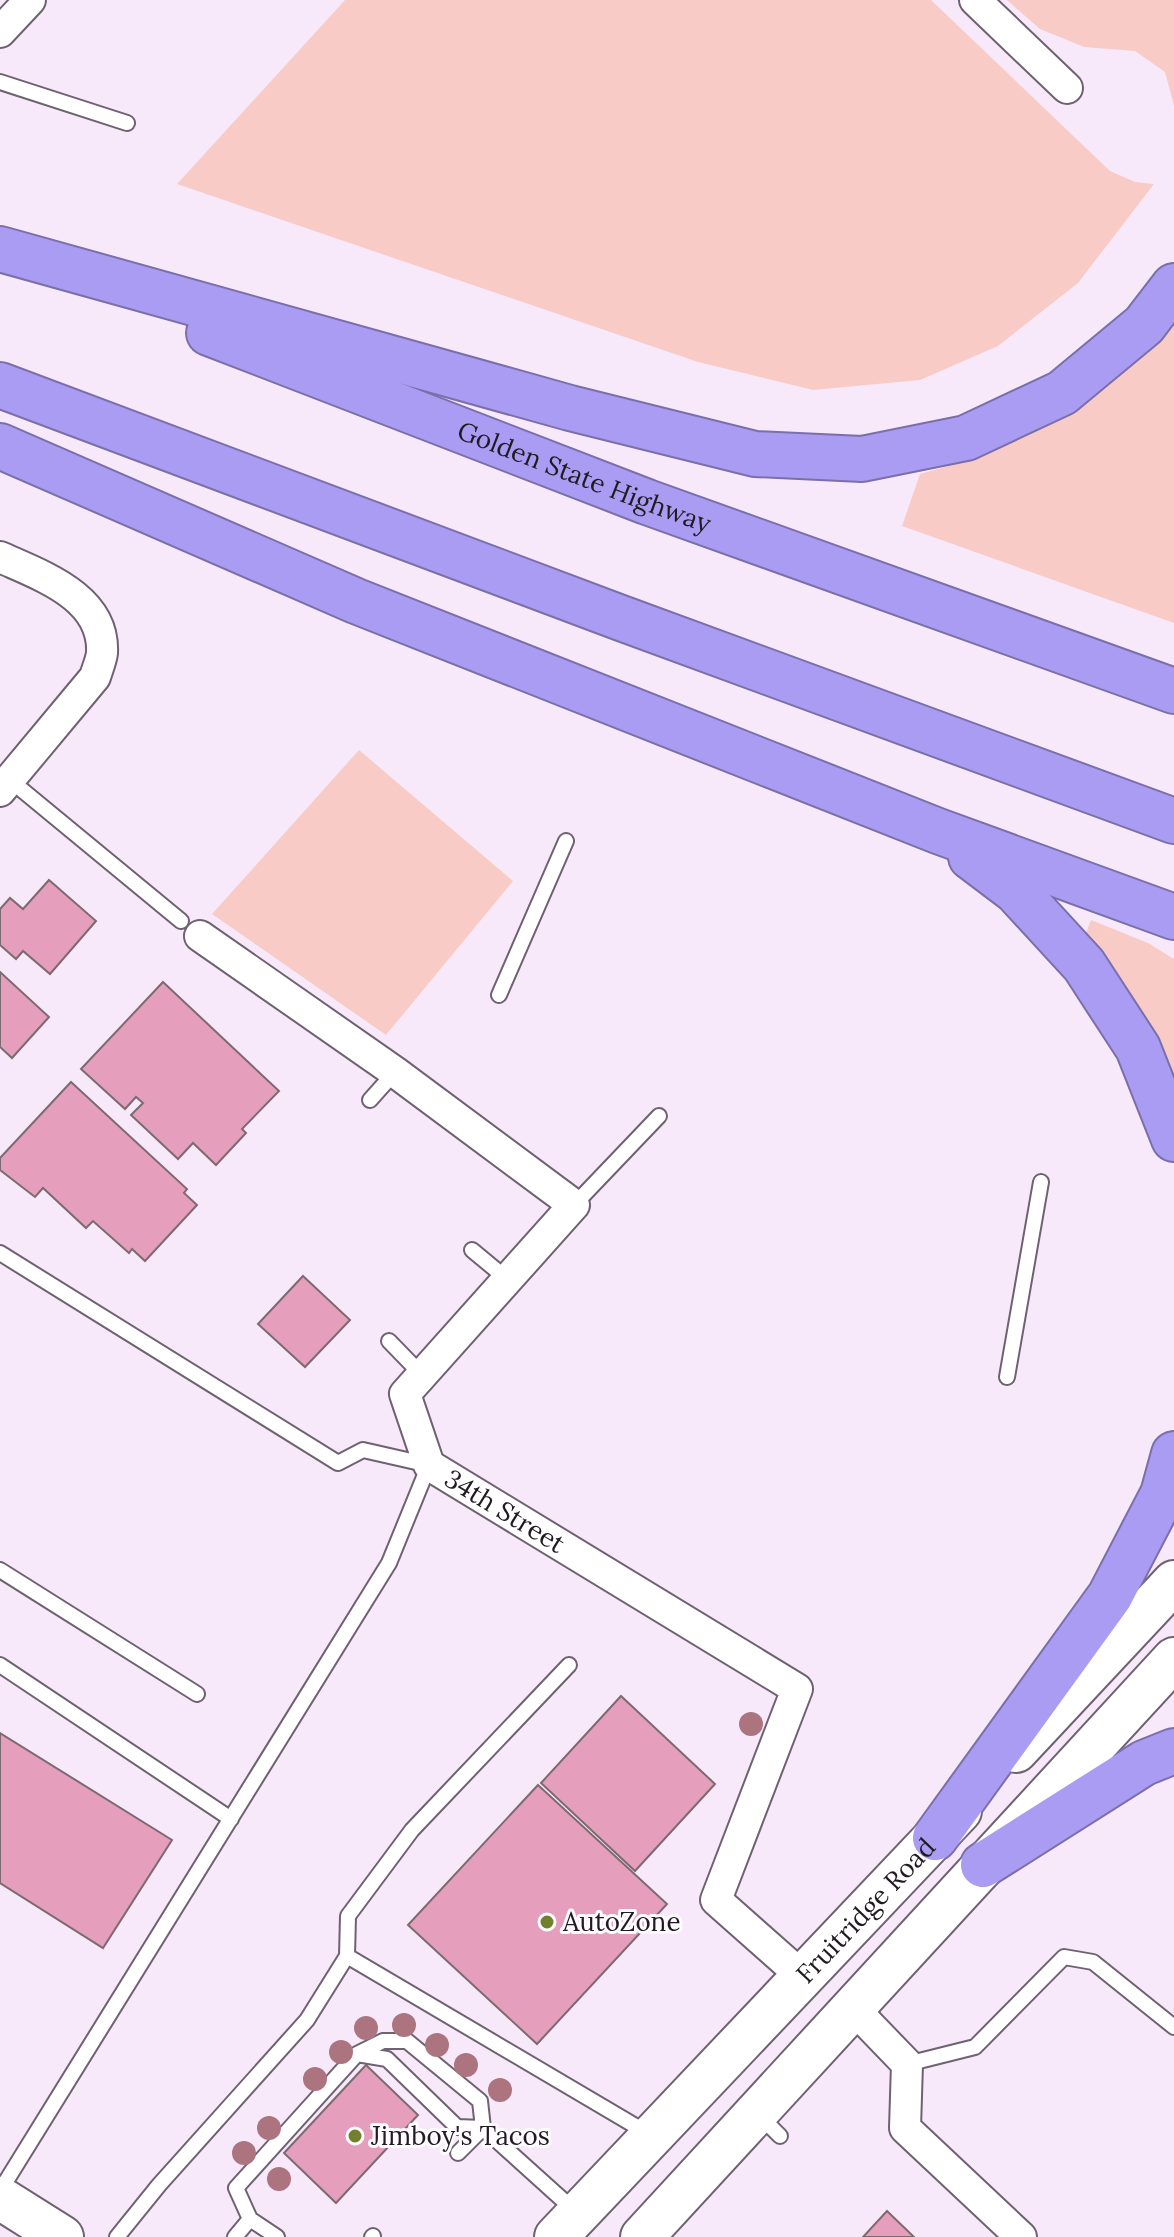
<svg xmlns="http://www.w3.org/2000/svg" width="1174" height="2237" font-family="Lora,serif">
	<rect width="100%" height="100%" fill="#f8e9fa"/>
	<!-- grass -->
	<path fill="#f8cbc7" d="M345,0H931L1110,171L1135,182L1154,184L1078,283L998,346L920,380L813,390L698,362L177,184Z
		M1007,0H1174V106L1165,72L1135,51L1084,47L1040,29Z
		M1174,312V623L902,526L920,474L981,457L1053,421Z
		M359,750L513,881L386,1035L212,914Z
		M1091,920L1148,943L1174,959V1110L1081,946Z"/>
	<!-- building -->
	<path fill="#e59ebc" stroke="#7d6a71" stroke-width="2" d="M49,880L96,921L50,974L23,951L16,959L0,945V909L10,898L23,909Z
		M0,972L49,1017L12,1058L0,1047Z
		M163,982L279,1091L242,1129L246,1133L216,1165L193,1143L178,1159L131,1115L143,1103L136,1097L125,1109L81,1069Z
		M71,1082L187,1189L184,1193L197,1205L145,1261L132,1249L129,1253L93,1221L86,1228L43,1188L35,1197L0,1170V1158Z
		M303,1276L350,1320L305,1367L258,1324Z
		M621,1696L715,1784L635,1871L541,1783Z
		M0,1733L172,1840L103,1948L0,1883Z
		M538,1785L667,1904L537,2044L408,1925Z
		M366,2065L418,2115L336,2203L284,2153Z
		M887,2211L914,2237H863Z"/>
	<g fill="none" stroke-linecap="round" stroke-linejoin="round">
		<!-- lane casing -->
		<g stroke="#6e6270" stroke-width="18">
			<path id="lane" d="M0,82L127,123
				M10,780L181,921
				M499,995L566,841
				M370,1100L395,1072
				M574,1205L659,1116
				M472,1250L507,1279
				M0,1253L338,1463L363,1450L429,1465L389,1563L0,2191
				M389,1341L422,1375
				M1007,1377L1041,1182
				M0,1570L197,1694
				M0,1665L231,1819
				M347,1956L649,2134
				M907,2064L975,2047L1064,1957L1093,1962L1174,2027
				M758,2114L780,2136
				M458,2153L483,2128L575,2211
				M250,2219L236,2188L357,2054L383,2041H407L480,2101L483,2128L457,2127L387,2059L357,2054
				M117,2237L159,2185L307,2020L347,1956L348,1916L412,1830L569,1665
				M235,2237L250,2219L277,2237
				M372,2237L373,2236"/>
		</g>
		<!-- street casing -->
		<g stroke="#6e6270" stroke-width="34">
			<g id="street">
				<path d="M975,0L1067,88"/>
				<path d="M0,32L30,0"/>
				<path d="M0,557C42,576 105,597 102,653C101,661 97,670 95,677L0,791"/>
				<path id="s1" d="M200,936L395,1072L574,1205L405,1394L429,1465L797,1689L716,1900L803,1977"/>
				<path d="M852,2007L907,2064L905,2128L1021,2237"/>
			</g>
		</g>
		<!-- secondary casing -->
		<g stroke="#6e6270" stroke-width="46">
			<g id="secondary">
				<path d="M1016,1751L1174,1582"/>
				<path d="M0,2198L62,2237"/>
				<path id="s2" d="M556,2237L960,1811"/>
				<path d="M642,2237L1174,1659"/>
			</g>
		</g>
		<!-- highway casing -->
		<g stroke="#7a6faa" stroke-width="48">
			<g id="highway">
				<path d="M0,249L570,408L755,454L862,459L966,438L1062,393L1144,325L1174,286"/>
				<path id="s3" d="M209,333L647,502L1174,691"/>
				<path d="M0,385L621,618L1174,821"/>
				<path d="M0,446L356,601L938,831L1174,917"/>
				<path d="M971,857L1016,891L1084,965L1138,1048L1174,1139"/>
				<path d="M935,1838L1110,1596L1163,1494L1174,1454"/>
				<path d="M983,1865L1144,1763L1174,1751"/>
			</g>
		</g>
		<!-- lane -->
		<use href="#lane" stroke="#fff" stroke-width="14"/>
		<!-- street -->
		<use href="#street" stroke="#fff" stroke-width="30"/>
		<!-- secondary -->
		<use href="#secondary" stroke="#fff" stroke-width="42"/>
		<!-- highway -->
		<use href="#highway" stroke="#aa9cf3" stroke-width="44"/>
	</g>
	<!-- trees -->
	<g fill="#ac747e">
		<circle cx="751" cy="1724" r="12"/>
		<circle cx="404" cy="2025" r="12"/>
		<circle cx="366" cy="2028" r="12"/>
		<circle cx="437" cy="2045" r="12"/>
		<circle cx="341" cy="2052" r="12"/>
		<circle cx="466" cy="2065" r="12"/>
		<circle cx="315" cy="2079" r="12"/>
		<circle cx="500" cy="2090" r="12"/>
		<circle cx="269" cy="2128" r="12"/>
		<circle cx="244" cy="2153" r="12"/>
		<circle cx="279" cy="2179" r="12"/>
	</g>
	<!-- markers -->
	<g fill="#72802e" stroke="#fefbfe" stroke-width="3">
		<circle cx="547" cy="1922" r="8"/>
		<circle cx="355" cy="2136" r="8"/>
	</g>
	<g text-anchor="middle" stroke-width="6" stroke-linejoin="round" paint-order="stroke">
		<!-- street labels -->
		<g font-size="26" fill="#201b21" stroke="#fefbfe">
			<text dy="9" stroke="none"><textPath href="#s3" startOffset="402">Golden State Highway</textPath></text>
			<text dy="9" stroke="none"><textPath href="#s1" startOffset="878">34th Street</textPath></text>
			<text dy="9" stroke="none"><textPath href="#s2" startOffset="450">Fruitridge Road</textPath></text>
		</g>
		<!-- poi labels -->
		<g font-size="26" fill="#201b21" stroke="#fefbfe" text-anchor="start">
			<text x="563" y="1931">AutoZone</text>
			<text x="371" y="2145">Jimboy's Tacos</text>
		</g>
	</g>
</svg>
